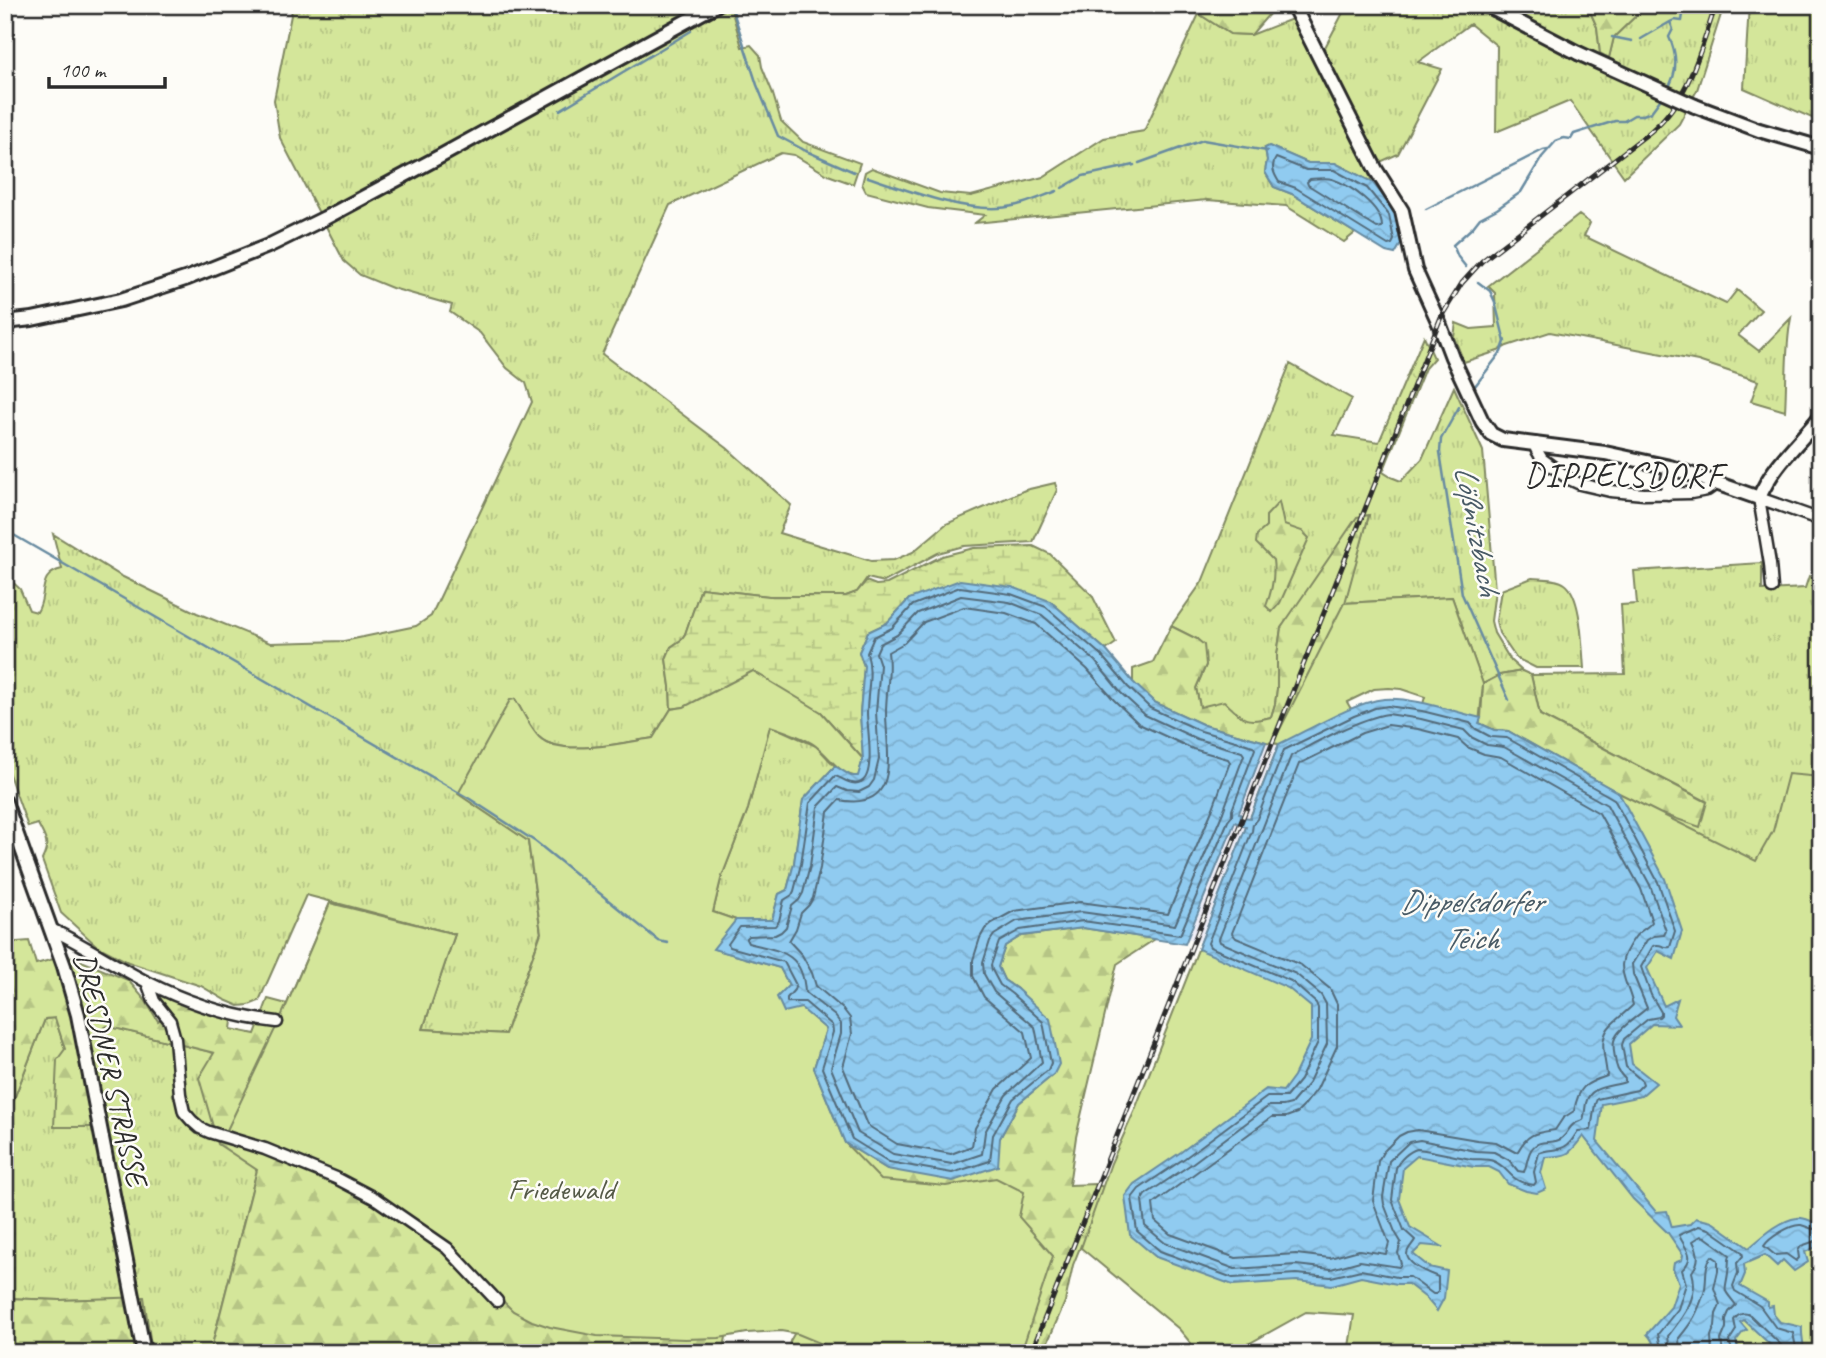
<svg xmlns="http://www.w3.org/2000/svg" width="1826" height="1358" font-family="Caveat,sans-serif">
	<defs>
		<pattern id="grass-tufts" width="24" height="20" patternUnits="userSpaceOnUse" patternTransform="scale(1.75)"><rect width="24" height="20" fill="#d4e69a"/><path d="M3 7l-1-3M5 7V3M7 7l1-3M15 17l-1-3M17 17v-4M19 17l1-3" fill="none" stroke="#b6c585"/></pattern>
		<pattern id="forest-firs" width="22" height="20" patternUnits="userSpaceOnUse" patternTransform="scale(1.75)"><rect width="22" height="20" fill="#d4e69a"/><path d="M5 1l3.5 6h-7zM16 11l3.5 6h-7z" fill="#b6c585"/></pattern>
		<pattern id="wetland-marsh" width="20" height="14" patternUnits="userSpaceOnUse" patternTransform="scale(1.75)"><rect width="20" height="14" fill="#d4e69a"/><path d="M1 5h8M5 5V1M11 12h8M15 12V8" fill="none" stroke="#b6c585"/></pattern>
		<pattern id="water-waves" width="16" height="10" patternUnits="userSpaceOnUse" patternTransform="scale(1.75)"><rect width="16" height="10" fill="#90cbf0"/><path d="M0 5q4-4 8 0t8 0" fill="none" stroke="#7caece"/></pattern>
	</defs>
	<rect width="100%" height="100%" fill="#fdfcf7"/>
	<filter id="ink" filterUnits="userSpaceOnUse"><feTurbulence type="fractalNoise" baseFrequency=".0143" numOctaves="2"/><feDisplacementMap in="SourceGraphic" scale="14" xChannelSelector="R" yChannelSelector="G"/><feConvolveMatrix kernelMatrix="1 2 1 2 8 2 1 2 1" color-interpolation-filters="sRGB"/></filter>
	<g filter="url(#ink)">
		<!-- built -->
		<path fill="#f0eff8" d="M1266,742L1279,744L1250,818L1243,817L1238,813Z
			M1235,822L1246,827L1201,942L1187,938Z"/>
		<!-- grass -->
		<path fill="url(#grass-tufts)" stroke="#808862" stroke-width="2" d="M293,5H730L742,47L751,45L760,55L762,67L772,91L781,121L803,142L860,163L853,184L828,175L794,155L781,153L670,205L602,354L727,448L791,505L779,533L871,561L894,560L913,552L946,524L1025,490L1055,483L1057,490L1033,542L964,546L938,553L884,582L867,578L857,592L846,596H769L701,588L685,634L681,640L671,647L666,659L670,686L671,709L653,738C626,742 561,758 539,737C530,728 522,710 515,699L459,794L528,841L541,932L505,1035L422,1029L454,934L306,895L259,1001L249,1005L239,1006L225,1000L201,986L128,962L97,946L61,913L42,860C50,843 46,840 38,824L28,827L5,763V575L20,589L29,610L37,612C48,595 36,575 62,569L53,534L121,576L197,613L270,643L344,641L416,626L431,616L532,402L526,383L507,368L480,333L450,312L452,305L392,288L360,275L344,261L280,138L274,100Z
			M1347,5H1472L1491,17L1511,14L1494,5H1525L1535,10L1538,5H1587L1597,27L1600,53L1609,57L1614,37L1647,5H1724L1697,90L1679,124L1624,177L1570,101L1496,132L1497,46L1470,24L1418,62L1442,69L1398,154L1378,163L1322,53Z
			M1749,5H1821V122L1744,88Z
			M1199,14L1230,34L1251,35L1292,19L1367,169L1372,182L1335,163H1308L1269,146L1265,148L1267,160L1265,172L1274,187L1292,194L1355,233L1344,242L1286,206L1207,200L975,223L985,215L928,208L866,192L862,184L865,172L872,168L940,193L971,196L1043,177L1104,138L1144,131Z
			M1579,215L1590,223L1584,236L1726,304L1737,290L1761,310L1738,335L1759,351L1791,318C1785,348 1787,380 1785,411L1751,401L1758,381L1698,361L1550,332L1507,346L1498,351L1464,362L1454,337L1456,323L1471,329L1496,327L1495,293L1488,286Z
			M1424,336L1434,358L1425,368L1383,472L1391,477L1401,481L1422,459L1454,387L1483,451L1495,590L1491,621L1494,633L1511,661L1522,671L1500,675L1483,684L1452,597L1344,603L1369,515L1281,628L1277,655V689L1275,704L1271,717L1254,721L1245,720L1236,712L1200,707L1196,688L1206,665L1197,639L1171,626L1202,582L1290,364L1352,399L1334,435L1379,442Z
			M1762,563V590L1805,588L1809,576L1821,580V1039L1651,820L1663,814L1706,801L1540,715L1531,675L1625,674L1621,605L1637,604L1634,571Z
			M1532,578C1542,579 1557,578 1565,584C1582,596 1582,648 1584,668H1536L1516,658L1499,633L1496,621L1501,590Z
			M770,725L816,746L835,766L803,800L794,863L787,890L779,894L772,920H736L713,912L721,879L748,809Z
			M55,1018L65,1049L107,1026L215,1053L257,1170L210,1353H152L143,1298L60,1300L5,1298V1122L45,1019Z"/>
		<!-- forest -->
		<path fill="url(#forest-firs)" stroke="#808862" stroke-width="2" d="M1205,5H1277L1251,35L1230,34L1199,14Z
			M1587,5H1647L1614,37L1609,58L1600,53L1597,27Z
			M1279,502L1284,525L1302,531L1309,538L1280,603L1272,612L1266,606C1272,591 1275,575 1273,560L1256,543L1257,535L1266,527V516Z
			M1369,515L1345,603L1279,744L1266,742L1204,725L1154,702L1133,683V669L1153,662L1171,626L1197,639L1204,645L1206,665L1196,688L1200,707L1224,701C1243,719 1244,724 1271,717L1275,704L1277,689V655L1281,628L1357,517Z
			M1522,671L1531,675L1540,715L1707,802L1700,827L1663,814L1652,820L1508,731L1494,730L1479,723L1481,718L1483,684L1500,675Z
			M528,841L753,1195L723,1353H210L257,1170L218,1144L199,1078L214,1053L107,1026L83,1041L100,1127H54L57,1060L65,1049L55,1018L45,1019L5,1122V943L29,941L36,964L67,955L128,980L145,1000L158,1021L168,1014L157,1000L155,989L232,1021L231,1029L255,1034L268,999L287,1004L330,903L455,934L423,1029L505,1034L541,933Z
			M1083,928L1155,939L1117,964L1076,1137L1069,1185L1096,1184L1125,1196L1184,1328L1150,1298L1081,1245L1073,1265L1065,1302L1043,1353H788L790,1341L802,1320L845,1143L887,1169L1000,1138L1019,1103L1054,1074L1017,989L1004,980L998,967L1005,946L1021,936Z
			M144,1297L152,1353H5V1298L60,1300Z"/>
		<!-- wetland -->
		<path fill="url(#wetland-marsh)" stroke="#808862" stroke-width="2" d="M1033,546L1050,554L1092,595L1116,643L1106,650L1050,601L909,599L887,623L868,632L859,652L864,666L860,713L863,759L821,712L684,707L671,709L670,686L666,659L671,647L681,640L685,634L701,588L769,596H846L857,592L866,581L876,585L887,584L942,556L974,548Z"/>
		<!-- park -->
		<path fill="#d4e69a" stroke="#808862" stroke-width="2" fill-rule="evenodd" d="M1452,597L1483,684L1479,723L1494,730L1508,731L1619,793L1756,861L1773,831L1788,774L1821,777V1353H1348L1354,1315L1306,1312L1232,1353H1199L1179,1329L1081,1248L1111,1163L1134,1112L1279,744L1273,743L1344,603ZM1389,688L1401,689L1425,697L1423,704C1390,699 1383,697 1351,709L1347,702L1374,689Z
			M753,671L821,712L863,759L858,777C839,774 831,758 817,747C808,739 782,730 770,726L748,809L721,879L713,912L736,920L714,949L780,968L801,1007L826,1029L814,1068L845,1143L881,1180L946,1186L996,1178L1024,1192L1019,1217L1053,1256L1021,1353H844L798,1334L781,1331L747,1333L719,1338L685,1339L597,1336L550,1327L532,1321L513,1311L467,1265L378,1197L227,1130L287,1004L330,903L455,934L423,1029L505,1034L541,933L528,841L458,794L510,700L515,699C522,710 530,728 539,737C560,758 626,742 653,738L671,709L684,707Z"/>
		<!-- water -->
		<path fill="url(#water-waves)" stroke="#688ba1" stroke-width="2" d="M1269,146L1308,163H1335L1372,182L1396,212L1402,242L1395,254L1386,252L1292,194L1274,187L1265,172L1267,160L1265,148Z
			M960,580L1012,587L1050,601L1106,650L1133,682L1154,702L1204,725L1266,742L1239,813L1243,817L1250,818L1279,744C1307,731 1354,702 1384,699C1409,696 1455,712 1481,718L1479,723L1494,730L1508,731L1619,793L1665,879L1682,931L1674,959L1658,951L1647,968L1664,1006L1678,999L1673,1016L1679,1025L1652,1024L1629,1044L1632,1064L1656,1083L1641,1096L1602,1104L1597,1141L1656,1212L1667,1211L1672,1227L1690,1224L1696,1218L1712,1222L1749,1248C1762,1237 1780,1220 1797,1218C1803,1217 1808,1220 1814,1222L1821,1218V1245L1805,1252L1808,1262L1794,1271L1783,1260L1777,1266L1765,1255L1744,1264L1745,1274L1740,1286L1768,1302V1307L1773,1306L1774,1315L1780,1322L1802,1327C1801,1337 1805,1345 1803,1353H1779L1744,1320L1740,1322L1747,1330L1743,1332L1736,1341L1740,1353H1654C1655,1346 1652,1339 1647,1334L1671,1307L1679,1283L1673,1269L1674,1263L1682,1260L1683,1255L1668,1233L1633,1199L1583,1136C1570,1154 1569,1156 1545,1157L1541,1173L1546,1189L1537,1193L1526,1191L1508,1184L1499,1172L1489,1167H1474L1417,1156L1403,1168L1399,1199L1410,1227L1443,1247L1422,1245L1413,1254L1429,1267L1447,1271L1444,1298L1437,1311L1426,1298L1408,1284H1397L1361,1277L1332,1285L1297,1281L1233,1285L1156,1257L1130,1235L1125,1196L1134,1184L1181,1152L1266,1089L1283,1091L1294,1076L1311,1040V1007L1288,988L1198,949L1246,827L1235,822L1185,944L1083,928L1021,936L1005,946L998,967L1004,980L1017,989L1050,1019L1059,1064L1054,1074L1019,1103L1000,1138L998,1166L953,1181L887,1169L845,1143L814,1068L826,1029L801,1008L784,1012L777,997L789,985L780,968L713,949L736,920H772L779,894L787,890L794,863L803,800L835,766L851,776H858L863,759L860,713L864,666L859,652L868,632L887,623L909,599Z"/>
		<g fill="none" stroke-linecap="round" stroke-linejoin="round">
			<!-- shore -->
			<path stroke="#536b7a" stroke-width="2" d="M1276,158L1306,170H1334L1367,188L1389,215L1394,240L1392,244L1388,245L1296,188L1279,182C1274,174 1270,166 1276,158Z
				M1310,179C1317,179 1326,177 1332,179C1350,185 1382,207 1382,227L1377,228L1308,185L1307,182Z
				M960,587L1011,594L1046,607L1101,655L1128,687L1150,708L1201,731L1253,746L1255,749L1232,810V816L1228,821L1180,935L1083,921L1020,930L999,942L991,965L992,970L1000,985L1012,994L1043,1022L1051,1063L1048,1070L1013,1099L993,1135L990,1161L952,1173L889,1162L852,1139L822,1068L833,1032L832,1025L805,1002H787V998L794,990L796,985L784,962L730,947L728,944L740,927L775,926L779,921L784,900L792,895L794,891L801,864L810,803L835,776C843,778 852,787 861,782C876,775 867,727 867,713C867,691 873,674 867,653L874,637L892,628L913,605Z
				M961,596L1009,602L1042,615L1095,661L1121,693L1145,715L1197,739L1242,752L1244,755L1223,812L1175,925L1081,912L1017,921L994,935L990,941L983,963L984,974L994,992L1035,1027L1042,1062L1006,1095L985,1132L982,1154L952,1164L893,1154L858,1133L831,1068L841,1034V1024L835,1016L805,992C803,952 780,951 748,943L746,939L749,936L775,935L781,932L786,927L792,906L799,900L803,893L810,866L818,807L837,787L847,791L859,792L869,787L874,780L879,759L876,712L880,665L876,653L880,644L897,635L918,613Z
				M964,607L1006,613L1036,624L1087,669L1114,700L1139,724L1193,749L1228,759L1230,762L1213,808L1168,914L1080,902L1014,911L992,923L985,929L980,938L973,960V976L984,997L1025,1032L1031,1058L997,1089L975,1128L972,1146L951,1154L897,1144L867,1125L843,1067L852,1034L850,1018L843,1009L816,986L812,973L802,955L789,941L796,929L801,913L809,905L813,898L820,868L828,812L839,800C903,812 886,751 886,712C886,692 891,672 888,652L904,643L924,622Z
				M1388,706L1422,711L1470,723L1476,729L1491,737L1507,738L1614,799L1658,882L1675,931L1670,947C1664,949 1660,942 1653,946L1641,967L1651,995L1661,1012V1015L1659,1017L1648,1019L1624,1039L1622,1045L1626,1067L1642,1081L1643,1084L1637,1090L1597,1099L1595,1104L1591,1130L1578,1131C1575,1135 1572,1142 1567,1145C1559,1152 1548,1148 1539,1153L1534,1172L1536,1182L1534,1185C1509,1183 1510,1167 1493,1161C1486,1158 1478,1160 1471,1159C1453,1156 1435,1151 1417,1149C1409,1151 1399,1160 1396,1168L1392,1200L1404,1230L1415,1240C1413,1244 1407,1249 1407,1254C1407,1265 1430,1274 1438,1277V1291L1436,1294H1433L1410,1277H1397L1361,1270L1331,1277L1296,1274L1233,1278L1160,1251L1137,1231L1132,1198L1139,1189L1185,1158L1267,1097H1286L1300,1080L1318,1042V1008L1316,1003L1291,981L1210,947L1208,943L1252,831L1253,824L1257,819L1284,750L1354,716L1375,708Z
				M1388,714L1421,719L1464,730L1471,737L1487,745L1504,747L1607,805L1650,885L1666,931L1664,935L1654,936L1647,940L1632,964L1633,974L1647,1008C1638,1016 1616,1030 1614,1041C1613,1046 1614,1053 1615,1058C1616,1067 1618,1072 1625,1079V1082C1611,1087 1590,1085 1586,1103C1585,1108 1585,1114 1583,1120C1567,1125 1572,1129 1562,1138C1553,1146 1539,1137 1531,1150C1527,1157 1527,1165 1524,1172L1518,1171L1509,1160L1494,1152L1476,1151L1420,1140L1409,1142L1389,1161L1383,1197L1384,1204L1395,1232L1401,1242L1398,1253L1401,1264L1399,1267L1360,1261L1331,1269L1296,1265L1235,1269L1165,1243L1145,1226L1142,1200L1145,1195L1190,1165L1269,1106H1283L1291,1104L1308,1084L1327,1044L1326,1004L1321,995L1296,974L1220,942L1219,939L1291,756C1315,742 1361,718 1388,714Z
				M1388,725L1418,729L1458,739L1467,747L1484,754L1501,757L1599,813L1641,889L1652,922C1648,928 1640,930 1635,937C1612,968 1625,974 1633,1005C1626,1012 1618,1018 1611,1025C1597,1039 1606,1059 1607,1076C1584,1084 1579,1086 1574,1111L1563,1118L1555,1130C1535,1133 1528,1133 1518,1151L1515,1152L1496,1142L1477,1140L1418,1130L1407,1132L1399,1136L1383,1152L1378,1161L1373,1201L1389,1243L1386,1254L1359,1250L1330,1258L1296,1254L1236,1258L1170,1234L1155,1221L1153,1204L1272,1117H1286L1297,1113L1303,1107L1317,1089L1337,1046V1004L1330,989L1301,965L1236,938L1232,933L1299,764L1362,733Z
				M1821,1226L1813,1229C1809,1228 1805,1226 1801,1225C1791,1224 1769,1238 1764,1246L1775,1255L1786,1254L1796,1261L1799,1258L1798,1251L1801,1246L1821,1239
				M1661,1353V1348L1658,1334L1678,1309L1686,1284L1682,1270C1697,1255 1685,1250 1679,1235L1699,1226L1709,1229L1742,1252L1743,1256L1737,1263L1738,1273L1733,1286L1735,1291L1760,1306L1776,1328L1793,1333L1797,1353
				M1670,1353L1668,1336C1682,1318 1700,1297 1692,1272C1700,1261 1699,1253 1693,1241L1701,1236L1705,1237L1730,1255C1728,1261 1729,1267 1728,1273C1725,1294 1722,1287 1736,1305L1729,1312L1726,1319V1328L1721,1340L1723,1353
				M1680,1353L1679,1338C1693,1321 1697,1314 1704,1293C1708,1280 1703,1266 1712,1256L1718,1260V1271L1714,1288L1720,1305L1716,1314L1715,1326L1711,1336L1712,1353
				M1733,1353L1729,1341L1736,1330L1734,1320C1738,1314 1744,1312 1750,1315L1781,1345L1783,1353"/>
			<!-- stream -->
			<path stroke="#688ba1" stroke-width="2.5" d="M731,5L757,85L778,136L806,151L854,172
				M1612,37L1632,41
				M1641,39L1670,22
				M1667,90C1678,73 1678,56 1669,37L1673,29L1670,22L1674,20L1682,21L1683,14L1691,5
				M560,110L691,31
				M1139,163L1203,140L1267,151
				M868,177C908,190 956,210 999,208C1019,207 1038,198 1057,191
				M1062,188L1083,176L1134,165
				M1426,209L1543,150L1548,149
				M1466,267L1458,257L1453,245L1473,227L1480,218L1497,209L1521,192L1542,157L1556,141L1564,138L1571,139L1574,134L1615,121H1624L1634,115H1643L1651,112L1663,96
				M1475,386L1501,352L1505,342L1495,302L1490,291L1478,282
				M1459,407L1441,439L1440,452L1462,594L1509,700
				M5,530L470,799L536,842L659,941L668,943"/>
			<!-- minor casing -->
			<g stroke="#2b2b2b" stroke-width="15">
				<path id="minor" d="M1536,443V449L1542,459L1569,479L1580,484L1610,491L1644,494L1691,493L1707,490L1717,483
					M1668,494L1667,479L1670,467
					M1772,588L1770,564L1759,498L1821,520
					M51,929C84,945 114,965 147,982C188,1003 232,1017 277,1022
					M147,982L154,1001L170,1021L175,1039L180,1094L184,1112L192,1121L200,1128L209,1132L265,1149L336,1178L376,1199L447,1248L497,1301"/>
			</g>
			<!-- tertiary casing -->
			<g stroke="#2b2b2b" stroke-width="18">
				<path id="tertiary" d="M1293,5L1376,170L1402,211L1415,270L1439,323L1452,357L1482,421L1491,434L1503,440L1605,453L1670,467L1759,498C1772,466 1799,443 1821,416"/>
			</g>
			<!-- secondary casing -->
			<g stroke="#2b2b2b" stroke-width="18">
				<path id="secondary" d="M1486,5L1578,53
					M1695,106L1759,130L1821,148
					M5,322L32,319L121,300L188,278L268,246L325,218L439,157L716,5
					M5,802L64,966L78,1015L144,1353"/>
			</g>
			<!-- minor -->
			<use href="#minor" stroke="#fdfcf7" stroke-width="10"/>
			<!-- tertiary -->
			<use href="#tertiary" stroke="#fdfcf7" stroke-width="12"/>
			<!-- secondary -->
			<use href="#secondary" stroke="#fdfcf7" stroke-width="12"/>
			<!-- rail casing -->
			<g stroke="#2b2b2b" stroke-width="5">
				<path id="rail" d="M1031,1353L1441,317L1462,283L1482,261L1650,132C1689,100 1700,51 1716,5"/>
			</g>
			<!-- rail -->
			<use href="#rail" stroke="#fdfcf7" stroke-width="2.5" stroke-dasharray="8" stroke-linecap="butt"/>
			<!-- secondary-bridge casing -->
			<g stroke="#2b2b2b" stroke-width="18" stroke-linecap="butt">
				<path id="secondary-bridge" d="M1578,53L1695,106"/>
			</g>
			<!-- secondary-bridge -->
			<use href="#secondary-bridge" stroke="#fdfcf7" stroke-width="12"/>
		</g>
	</g>
	<g text-anchor="middle" stroke-width="5" stroke-linejoin="round" paint-order="stroke">
		<!-- street labels -->
		<g font-size="30" fill="#2b2b2b" stroke="#fdfcf7">
			<text transform="translate(111 1069) rotate(77)" y="10">DRESDNER STRASSE</text>
		</g>
		<!-- park labels -->
		<g font-size="30" fill="#555a47" stroke="#fdfcf7">
			<text x="561" y="1199">Friedewald</text>
		</g>
		<!-- water labels -->
		<g font-size="32" font-style="italic" fill="#495b66" stroke="#fdfcf7">
			<text transform="translate(1478 530) rotate(79)" y="11">Lößnitzbach</text>
			<text x="1471" y="912">Dippelsdorfer<tspan x="1471" dy="37">Teich</tspan></text>
		</g>
		<!-- quarter labels -->
		<g font-size="33" letter-spacing="2" fill="#2b2b2b" stroke="#fdfcf7">
			<text x="1624" y="486">DIPPELSDORF</text>
		</g>
	</g>
	<!-- margin -->
	<rect width="1826" height="1358" fill="none" stroke="#fdfcf7" stroke-width="28"/>
	<rect x="14" y="14" width="1798" height="1330" fill="none" stroke="#2b2b2b" stroke-width="2.5" filter="url(#ink)"/>
	<!-- scale -->
	<path d="M49 77v10h116v-10" fill="none" stroke="#2b2b2b" stroke-width="3.5"/>
	<text x="60" y="77" font-size="21" fill="#2b2b2b" stroke="#fdfcf7" stroke-width="5" paint-order="stroke">100 m</text>
</svg>
